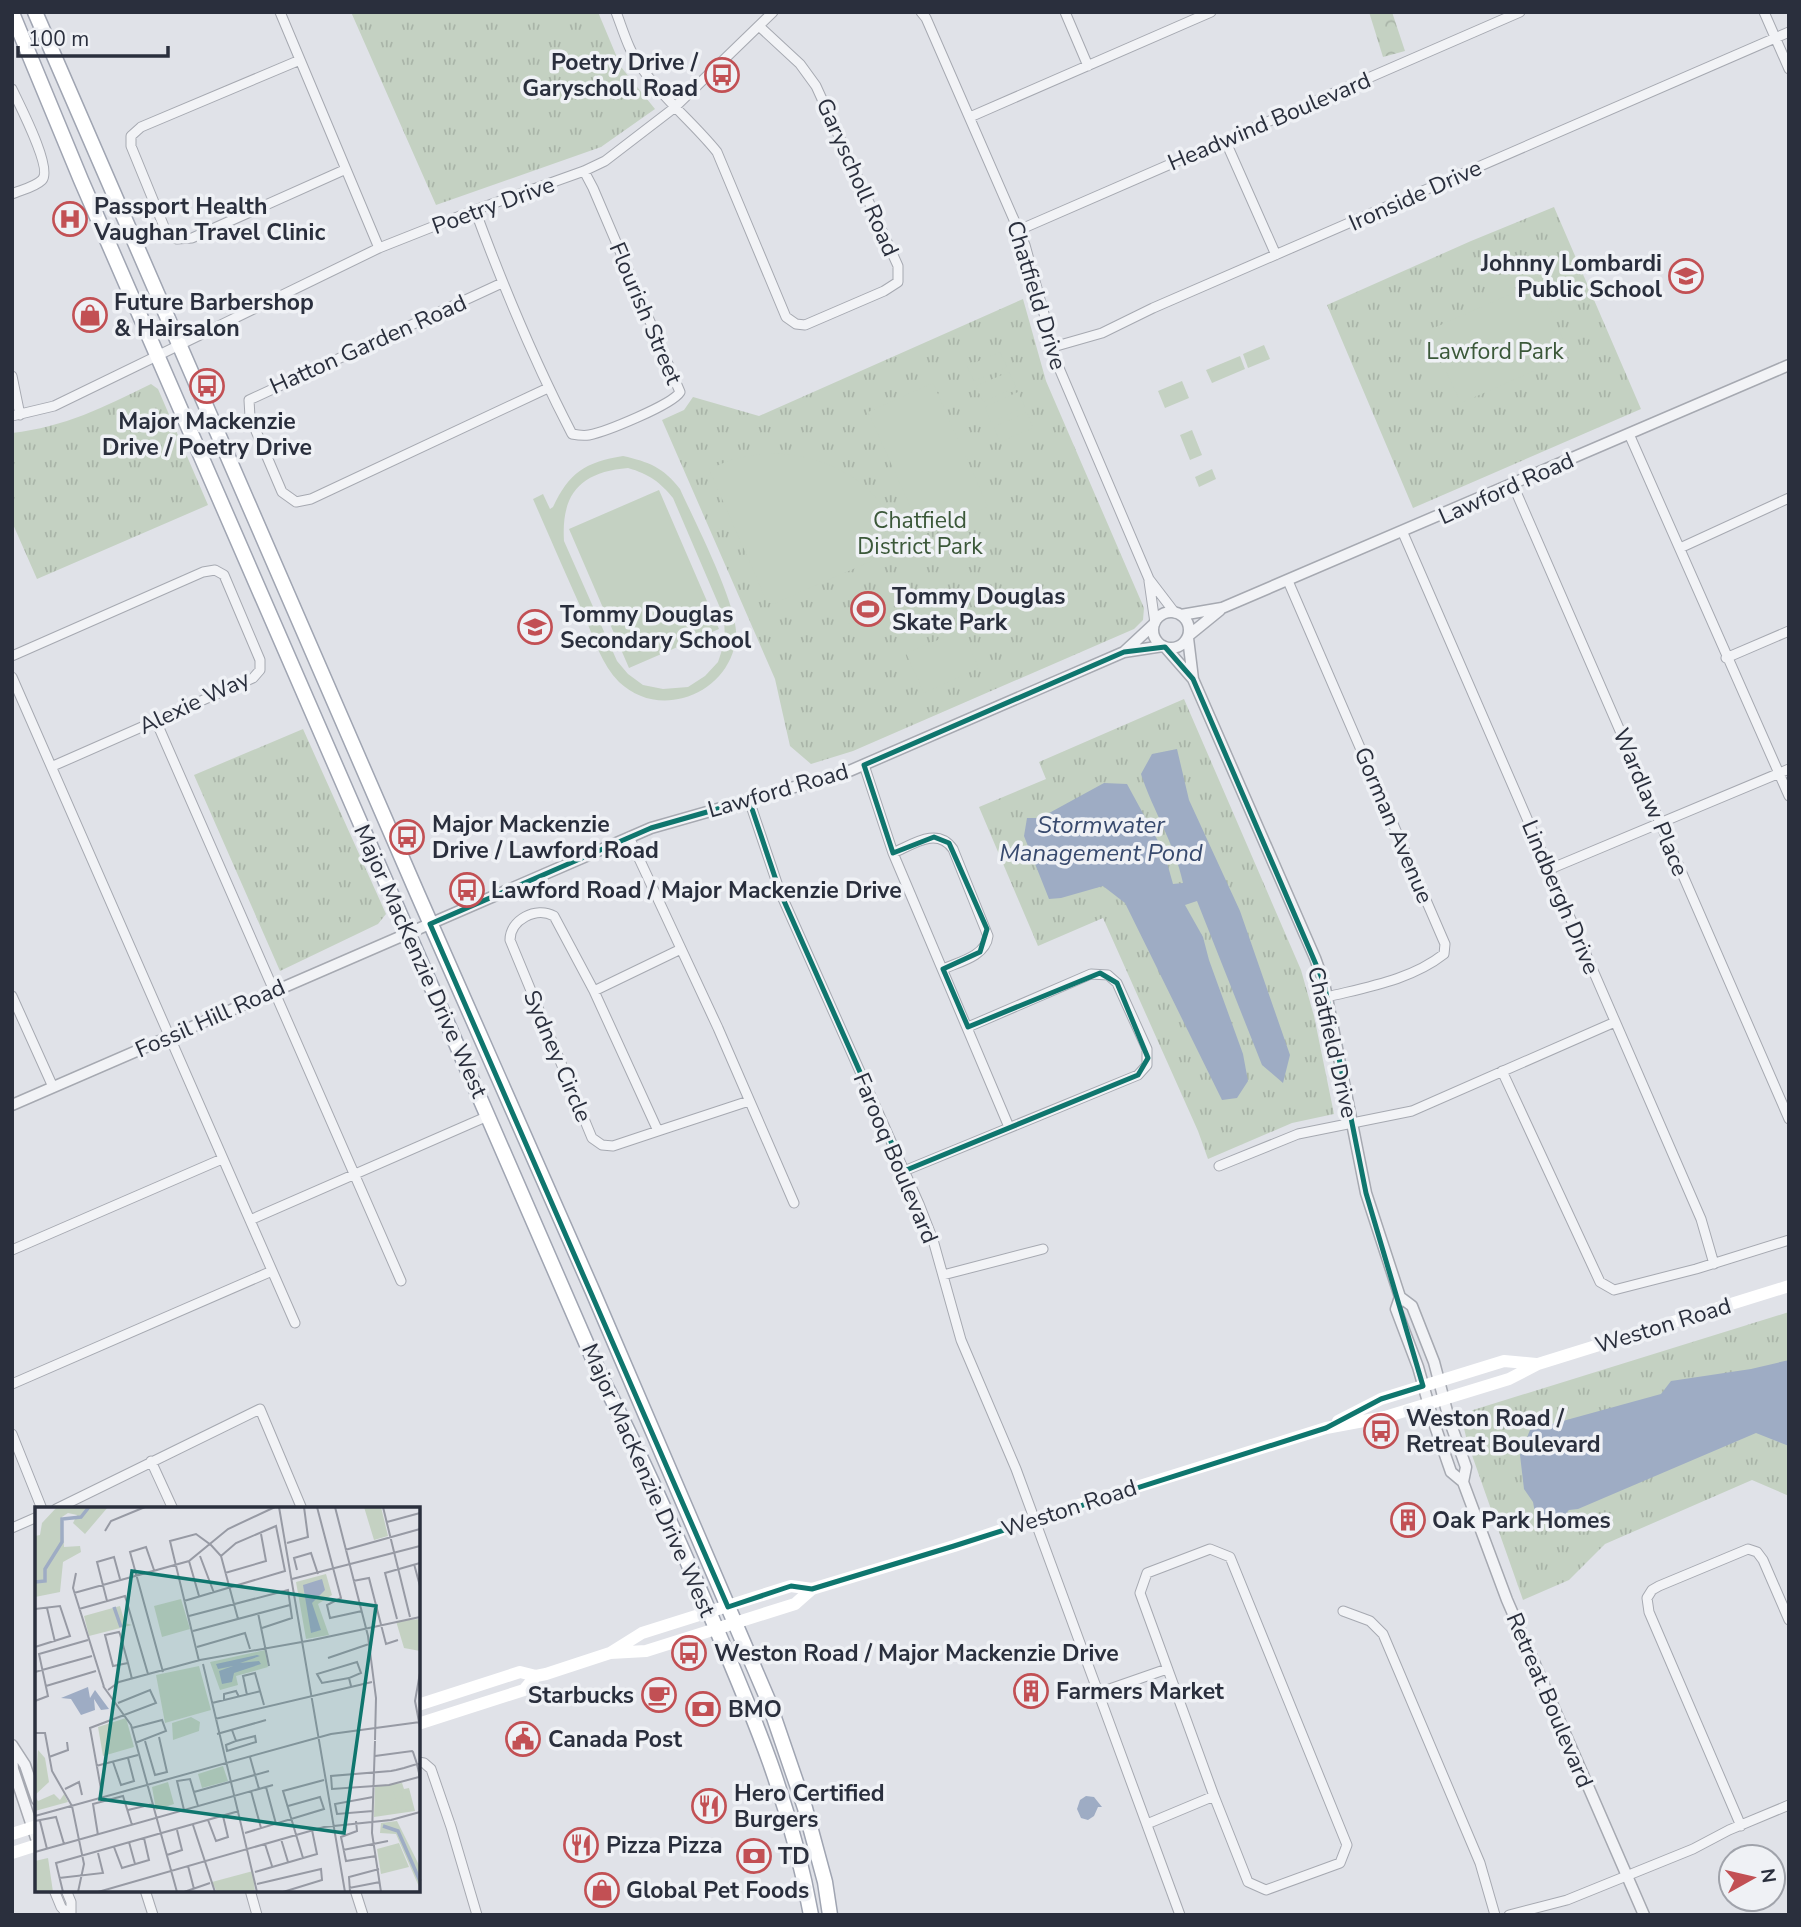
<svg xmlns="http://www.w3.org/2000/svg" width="1801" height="1927" font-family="'Nunito Sans',sans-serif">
	<defs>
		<pattern id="grass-tufts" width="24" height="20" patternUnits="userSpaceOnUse" patternTransform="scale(1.75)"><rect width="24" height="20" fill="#c4d1c2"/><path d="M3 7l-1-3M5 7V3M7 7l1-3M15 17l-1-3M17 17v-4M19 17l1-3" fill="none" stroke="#a9b4a8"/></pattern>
		<pattern id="forest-crowns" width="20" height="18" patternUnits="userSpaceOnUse" patternTransform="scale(1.75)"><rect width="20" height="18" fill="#c4d1c2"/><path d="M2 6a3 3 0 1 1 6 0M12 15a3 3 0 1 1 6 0" fill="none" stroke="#a9b4a8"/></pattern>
	</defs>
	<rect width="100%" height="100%" fill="#e0e2e8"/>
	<!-- grass -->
	<path fill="url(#grass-tufts)" d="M351,12H598L621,67L655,109L601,147L436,205Z
		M1554,207L1641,409L1413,508L1327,305L1471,241Z
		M1023,299L1046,381L1144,608L1143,620L1134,629L853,751L811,764L790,746L775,679L662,420L684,410L693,397L759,416Z
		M151,384L158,389L208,505L37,579L12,522V433C65,427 104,407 151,384Z
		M1184,699L1301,970L1314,1016L1334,1114L1292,1123L1208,1159L1198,1131L1103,918L1038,946L979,807L1046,779L1039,762Z
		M303,729L386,914L378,924L280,971L194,775Z
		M1789,1312V1496L1752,1480L1605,1544L1569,1580L1523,1600L1467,1441L1463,1424L1473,1410Z"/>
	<!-- forest -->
	<path fill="url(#forest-crowns)" d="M1369,12H1392L1405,51L1383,57Z"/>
	<!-- pitch -->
	<path fill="#c4d1c2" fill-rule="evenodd" d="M1538,282L1570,355L1461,403L1427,331Z
		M1264,345L1270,359L1248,368L1243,354Z
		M1000,352L1007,367L974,381L967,366Z
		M1240,356L1245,369L1212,383L1206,370Z
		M1009,372L1016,387L983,402L976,386Z
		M1182,381L1189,398L1165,408L1158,391Z
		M933,383L988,507L923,535L868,412Z
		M1018,392L1025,407L991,422L985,407Z
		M1027,412L1033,428L1000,442L994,427Z
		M1192,430L1202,455L1190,460L1180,435Z
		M767,453C833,454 880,484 906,546L773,604L767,602L709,469L733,459Z
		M623,456C649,462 663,467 680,489C694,520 740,609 736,638C733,667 711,691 683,698C660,704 637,699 619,682C602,665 594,639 585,617C567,577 550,538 533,499L543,494L550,509L553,507C569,473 585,462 623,456ZM628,468C649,474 660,482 673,498L724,617L725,641L718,662L705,676L688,687L663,689L643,685L628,674L617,661L564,541C561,493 581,472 628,468Z
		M1212,469L1216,479L1199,487L1195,477Z
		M659,490L719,629L629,668L569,529Z
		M887,587L891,590L895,617H888L883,600L850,632L845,627Z
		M962,630L979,668L924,693L906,653Z"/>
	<!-- water -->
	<path fill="#9eacc4" d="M1177,749L1189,800L1240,911L1290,1055L1283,1083L1262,1065L1197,901L1185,905L1203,937L1209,960L1243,1054L1248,1081L1237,1098L1222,1100L1125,903L1103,886L1061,898L1049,899L1024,836L1027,818H1040L1104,783L1127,784L1164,852L1173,884L1183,883C1175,844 1153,811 1141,774L1152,754Z
		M1789,1360V1446L1756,1433L1578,1509L1569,1510L1553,1528L1536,1518L1533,1502L1524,1489L1520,1455L1530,1430L1661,1394L1671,1381L1751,1369Z
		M1086,1796L1094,1797L1102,1807H1098L1094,1816L1088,1820L1081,1818L1077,1809L1080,1800Z"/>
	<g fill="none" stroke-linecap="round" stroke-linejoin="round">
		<!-- minor casing -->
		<g stroke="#a6a9b1" stroke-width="11">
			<path id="minor" d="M280,12L379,248
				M616,12C623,30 629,52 641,67C663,99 693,122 717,152L786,317L796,324L805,325L884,291L898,282V266L816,86L800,64L759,26
				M921,12L926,18L1025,245L1059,368L1149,579L1175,613
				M1065,12L1088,66
				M1764,12L1789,69
				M300,60L141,127L131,136V146L167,234L177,239L192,238L344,170
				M12,89C19,104 53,169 42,180C35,187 21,190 12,194
				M970,117L1211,12
				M1225,140L1276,255
				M475,210C503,286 534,361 572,434C577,435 583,436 589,435C605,432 672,405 680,392L593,188L584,171
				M1019,230L1520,12
				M502,283L249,400L250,417L282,492L296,502L311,499L548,388
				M1053,347L1102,333L1153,308L1789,32
				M12,376L20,415
				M12,416L54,406L379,248L475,210L584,171L605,161L674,108L773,12
				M1629,434L1789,796
				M1513,485L1789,1119
				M1403,533L1701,1219L1714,1264
				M1680,548L1789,498
				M1149,581L1155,623
				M1288,581L1445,944L1444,954C1411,980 1367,987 1327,997
				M12,656L203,572L215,570L224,575L260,660V670L253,678L53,766
				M1726,658L1789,631
				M12,677L295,1323
				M156,721L401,1281
				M864,765L893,853L1009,1127
				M749,800L780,892L919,1204L933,1240L961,1340L1016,1469L1180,1915
				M629,837L718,1028L794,1203
				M893,853C912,845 937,826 953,849L988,936C986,956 959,962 943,969
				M1550,869L1789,769
				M594,991L658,1131L613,1146L602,1145L592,1138L510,940C510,920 536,906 554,916L594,991L681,949
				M12,996L53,1087
				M1502,1071L1600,1282L1614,1290L1696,1269L1789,1240
				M658,1131L749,1101
				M1219,1166L1298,1134L1412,1111L1615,1022
				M904,1171L1138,1075L1147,1065V1049L1117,983L1108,975L1091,974L968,1027
				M250,1220L488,1116
				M12,1250L222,1159
				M943,1275L1043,1249
				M12,1384L272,1271
				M12,1434L42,1509
				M151,1461L173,1509
				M56,1509L260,1409L302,1509
				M12,1528L37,1517
				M1343,1611L1370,1621L1383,1634L1480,1863L1495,1915
				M1098,1693L1167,1669
				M418,1762L424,1763L431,1769L451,1827L477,1915
				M1147,1824L1214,1796L1248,1882L1266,1890L1340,1863L1347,1845L1230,1557L1210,1549L1147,1573L1140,1593L1214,1796
				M1741,1826L1649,1612L1647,1598L1652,1590L1659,1586L1748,1549L1757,1552L1763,1560L1789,1620
				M54,1890L61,1907L68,1915
				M66,1890L71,1902V1915
				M145,1890L153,1915
				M250,1890L257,1915
				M355,1890L363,1915
				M1509,1915L1567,1900L1693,1849L1729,1830L1789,1805"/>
		</g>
		<!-- tertiary casing -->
		<g stroke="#a6a9b1" stroke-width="13">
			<path id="tertiary" d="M1153 630a18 18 0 1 1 36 0a18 18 0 1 1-36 0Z
				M1181,615L1222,608L1789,365
				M1188,636L1220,610
				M1188,638L1193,679L1315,958L1324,983L1366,1193L1400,1297L1412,1306L1434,1362L1449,1419L1466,1467L1463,1482L1507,1600L1644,1915
				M1165,647L1193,679
				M1124,652L1154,624
				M12,1105L651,828L847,772L1124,652L1163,646
				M1400,1297L1396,1309L1418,1367L1434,1423L1451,1472L1463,1482
				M12,1745L25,1765L37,1800
				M12,1754L13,1769L37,1841"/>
		</g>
		<!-- primary casing -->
		<g stroke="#a0a5b2" stroke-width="17">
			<path id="primary" d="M35,12L418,895L593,1292L768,1700L805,1808L825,1882L830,1915
				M12,13L81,180L601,1377C641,1455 676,1534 710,1614C754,1717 791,1803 811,1915"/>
		</g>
		<!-- minor -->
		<use href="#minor" stroke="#f2f3f6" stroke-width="9"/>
		<!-- tertiary -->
		<use href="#tertiary" stroke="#f2f3f6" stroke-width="10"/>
		<!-- secondary -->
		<path stroke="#fff" stroke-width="12" d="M1338,1421L1381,1399L1504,1361L1536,1364
			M610,1653L646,1651L795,1604L812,1589L954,1546L1034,1519L1326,1428L1385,1417L1509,1379L1538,1364L1789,1286
			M418,1705L520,1672L536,1676L546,1674L610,1653L642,1633L791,1586L812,1589
			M418,1724L524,1690L536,1676
			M12,1834L37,1826
			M12,1853L37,1845"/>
		<!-- primary -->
		<use href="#primary" stroke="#fff" stroke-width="14"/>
	</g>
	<!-- marked area -->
	<path fill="none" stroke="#0f766e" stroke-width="5" stroke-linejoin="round" d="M1165,647L1193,679L1324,983L1366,1193L1423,1386L1381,1399L1326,1428L954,1546L812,1589L791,1586L728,1607L430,924L651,828L749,800L780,892L904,1171L1138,1075L1148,1058L1117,983L1100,973L968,1027L943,969L980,952L987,929L949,843L934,837L893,853L864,765L1124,652Z"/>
	<!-- icons -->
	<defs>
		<g id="bus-ring" transform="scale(1.75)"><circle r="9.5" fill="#eff1f5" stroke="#c25054" stroke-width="1.5"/><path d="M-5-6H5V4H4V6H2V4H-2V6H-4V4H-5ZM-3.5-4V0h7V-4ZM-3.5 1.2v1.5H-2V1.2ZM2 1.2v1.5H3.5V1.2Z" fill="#c25054"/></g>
		<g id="hospital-ring" transform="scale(1.75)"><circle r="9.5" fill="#eff1f5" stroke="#c25054" stroke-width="1.5"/><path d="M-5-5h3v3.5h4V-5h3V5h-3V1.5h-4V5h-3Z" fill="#c25054"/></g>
		<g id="school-ring" transform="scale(1.75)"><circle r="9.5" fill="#eff1f5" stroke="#c25054" stroke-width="1.5"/><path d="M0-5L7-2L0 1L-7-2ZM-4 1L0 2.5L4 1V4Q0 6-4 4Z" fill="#c25054"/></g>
		<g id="shop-ring" transform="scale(1.75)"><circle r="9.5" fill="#eff1f5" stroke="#c25054" stroke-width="1.5"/><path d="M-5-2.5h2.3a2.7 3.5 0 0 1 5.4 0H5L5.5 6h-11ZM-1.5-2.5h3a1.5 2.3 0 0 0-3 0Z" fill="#c25054"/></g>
		<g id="stadium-ring" transform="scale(1.75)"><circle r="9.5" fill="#eff1f5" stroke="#c25054" stroke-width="1.5"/><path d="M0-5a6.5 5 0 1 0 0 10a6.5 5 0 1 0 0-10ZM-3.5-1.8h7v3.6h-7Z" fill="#c25054"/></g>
		<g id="building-ring" transform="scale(1.75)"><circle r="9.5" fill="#eff1f5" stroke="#c25054" stroke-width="1.5"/><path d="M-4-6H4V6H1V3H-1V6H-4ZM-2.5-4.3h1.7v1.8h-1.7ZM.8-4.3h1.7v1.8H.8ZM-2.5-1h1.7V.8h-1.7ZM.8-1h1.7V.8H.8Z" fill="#c25054"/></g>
		<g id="cafe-ring" transform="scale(1.75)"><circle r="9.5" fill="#eff1f5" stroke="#c25054" stroke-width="1.5"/><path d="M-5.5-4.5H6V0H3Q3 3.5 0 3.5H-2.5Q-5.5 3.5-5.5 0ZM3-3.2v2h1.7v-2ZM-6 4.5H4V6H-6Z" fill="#c25054"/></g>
		<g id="bank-ring" transform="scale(1.75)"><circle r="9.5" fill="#eff1f5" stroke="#c25054" stroke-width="1.5"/><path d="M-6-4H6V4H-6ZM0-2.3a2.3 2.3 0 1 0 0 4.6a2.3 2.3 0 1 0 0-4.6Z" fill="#c25054"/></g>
		<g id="civic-ring" transform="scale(1.75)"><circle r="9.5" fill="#eff1f5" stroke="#c25054" stroke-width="1.5"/><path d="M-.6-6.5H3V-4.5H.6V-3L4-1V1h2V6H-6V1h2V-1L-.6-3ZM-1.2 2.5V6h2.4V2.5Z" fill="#c25054"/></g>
		<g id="restaurant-ring" transform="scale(1.75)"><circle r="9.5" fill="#eff1f5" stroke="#c25054" stroke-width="1.5"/><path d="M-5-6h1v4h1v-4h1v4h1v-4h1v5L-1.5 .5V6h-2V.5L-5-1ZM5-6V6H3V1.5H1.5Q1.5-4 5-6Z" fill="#c25054"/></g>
	</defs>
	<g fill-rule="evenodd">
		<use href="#bus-ring" x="722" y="75"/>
		<use href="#hospital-ring" x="70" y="219"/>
		<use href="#school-ring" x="1686" y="276"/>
		<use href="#shop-ring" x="90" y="315"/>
		<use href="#bus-ring" x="207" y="386"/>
		<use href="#stadium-ring" x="868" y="609"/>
		<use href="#school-ring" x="535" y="627"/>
		<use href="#bus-ring" x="407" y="837"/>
		<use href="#bus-ring" x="467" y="890"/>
		<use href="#bus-ring" x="1381" y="1431"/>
		<use href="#building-ring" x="1408" y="1520"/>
		<use href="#bus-ring" x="689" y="1653"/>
		<use href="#building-ring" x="1031" y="1691"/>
		<use href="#cafe-ring" x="659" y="1695"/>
		<use href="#bank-ring" x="703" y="1709"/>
		<use href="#civic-ring" x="523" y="1739"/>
		<use href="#restaurant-ring" x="709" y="1806"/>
		<use href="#restaurant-ring" x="581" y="1845"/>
		<use href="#bank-ring" x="754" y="1856"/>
		<use href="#shop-ring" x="602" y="1890"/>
	</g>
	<g text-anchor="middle" stroke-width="7" stroke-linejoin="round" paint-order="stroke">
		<!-- poi labels -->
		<g font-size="23" font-weight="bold" fill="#2a2f3d" stroke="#eff1f5" text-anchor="start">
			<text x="698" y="70" text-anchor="end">Poetry Drive /<tspan x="698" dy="26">Garyscholl Road</tspan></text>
			<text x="94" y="214">Passport Health<tspan x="94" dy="26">Vaughan Travel Clinic</tspan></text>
			<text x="1662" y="271" text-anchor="end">Johnny Lombardi<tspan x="1662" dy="26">Public School</tspan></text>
			<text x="114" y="310">Future Barbershop<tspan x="114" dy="26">&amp; Hairsalon</tspan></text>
			<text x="207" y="429" text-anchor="middle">Major Mackenzie<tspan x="207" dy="26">Drive / Poetry Drive</tspan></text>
			<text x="892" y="604">Tommy Douglas<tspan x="892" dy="26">Skate Park</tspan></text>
			<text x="560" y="622">Tommy Douglas<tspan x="560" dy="26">Secondary School</tspan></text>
			<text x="432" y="832">Major Mackenzie<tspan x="432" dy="26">Drive / Lawford Road</tspan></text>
			<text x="491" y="898">Lawford Road / Major Mackenzie Drive</text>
			<text x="1406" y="1426">Weston Road /<tspan x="1406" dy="26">Retreat Boulevard</tspan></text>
			<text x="1432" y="1528">Oak Park Homes</text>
			<text x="714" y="1661">Weston Road / Major Mackenzie Drive</text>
			<text x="1056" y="1699">Farmers Market</text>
			<text x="634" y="1703" text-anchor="end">Starbucks</text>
			<text x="728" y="1717">BMO</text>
			<text x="548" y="1747">Canada Post</text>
			<text x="734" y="1801">Hero Certified<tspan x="734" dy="26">Burgers</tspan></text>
			<text x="606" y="1853">Pizza Pizza</text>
			<text x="778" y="1864">TD</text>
			<text x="626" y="1898">Global Pet Foods</text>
		</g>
		<!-- street labels -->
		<g font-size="23" fill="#2a2f3d" stroke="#eff1f5">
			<text transform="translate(1269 121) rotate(-23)" y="8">Headwind Boulevard</text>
			<text transform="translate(858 177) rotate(66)" y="8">Garyscholl Road</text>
			<text transform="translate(1415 195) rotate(-24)" y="8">Ironside Drive</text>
			<text transform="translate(493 205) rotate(-20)" y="8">Poetry Drive</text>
			<text transform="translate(1037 295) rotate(73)" y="8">Chatfield Drive</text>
			<text transform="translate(646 313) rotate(67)" y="8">Flourish Street</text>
			<text transform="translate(368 344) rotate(-24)" y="8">Hatton Garden Road</text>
			<text transform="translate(1506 488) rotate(-24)" y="8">Lawford Road</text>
			<text transform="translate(194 702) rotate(-25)" y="8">Alexie Way</text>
			<text transform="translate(778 790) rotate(-16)" y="8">Lawford Road</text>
			<text transform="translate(1651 802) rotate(67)" y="8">Wardlaw Place</text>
			<text transform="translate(1394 825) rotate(67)" y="8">Gorman Avenue</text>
			<text transform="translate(1561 897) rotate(67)" y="8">Lindbergh Drive</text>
			<text transform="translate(421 961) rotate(66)" y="8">Major MacKenzie Drive West</text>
			<text transform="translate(210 1018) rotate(-24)" y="8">Fossil Hill Road</text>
			<text transform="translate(1333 1042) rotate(77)" y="8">Chatfield Drive</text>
			<text transform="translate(558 1056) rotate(67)" y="8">Sydney Circle</text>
			<text transform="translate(896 1158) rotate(67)" y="8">Farooq Boulevard</text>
			<text transform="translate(1663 1325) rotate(-17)" y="8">Weston Road</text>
			<text transform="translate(649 1480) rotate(66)" y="8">Major MacKenzie Drive West</text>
			<text transform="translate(1069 1508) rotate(-18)" y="8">Weston Road</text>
			<text transform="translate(1550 1700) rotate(67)" y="8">Retreat Boulevard</text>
		</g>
		<!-- park labels -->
		<g font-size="23" fill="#3b5839" stroke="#eff1f5">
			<text x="1495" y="359">Lawford Park</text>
			<text x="920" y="528">Chatfield<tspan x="920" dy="26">District Park</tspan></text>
		</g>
		<!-- water labels -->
		<g font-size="24" font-style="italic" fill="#384a6e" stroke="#eff1f5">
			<text x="1101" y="833">Stormwater<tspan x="1101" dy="28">Management Pond</tspan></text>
		</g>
	</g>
	<!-- overview -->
	<g transform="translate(35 1507)">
		<rect width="385" height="385" fill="#e0e2e8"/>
		<path d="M329,0H346L353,29L339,33ZM291,67L297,88L283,97L294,128L271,132L261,75ZM146,92L155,122L127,130L119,99ZM385,112V144L369,141L361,114ZM230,143L233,160L201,169L203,178L185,183L175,155ZM164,159L176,203L130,216L121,168ZM91,211L99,240L68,249L63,220ZM188,259L193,274L167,281L163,267ZM133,275L139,297L121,303L117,280ZM367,276L369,282L374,281L380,304L339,310L340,279ZM364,336L374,360L346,367L342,342ZM218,364L220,385H182L177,375Z" fill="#c4d1c2"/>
		<path d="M22,0H73L50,27L38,16L42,8L33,6L27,10L29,40L45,39L46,45L28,55L25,85L0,90V29L5,28L7,16ZM85,99L90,116L97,118L54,129L49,109ZM3,243L10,251L14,275L0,288ZM19,287L25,293L29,287L33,295L0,304V289L3,294ZM362,314L385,360V382L361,327L345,326L346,316ZM13,351L18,385H0V354Z" fill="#c4d1c2"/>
		<path d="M150,187L155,206L137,211L138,196ZM156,210L165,215L164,224L138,233L137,216ZM366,279L368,291H375L378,303L362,302L361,293L368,291L360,292L358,281Z" fill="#c4d1c2"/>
		<path d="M287,72L290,83L277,96L286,123L276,126L268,78ZM222,148L225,149L205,156L224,154L226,157L199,166L197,175L187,177L184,164L198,159L183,162L181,157ZM53,180L55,191L60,183L74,202L66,203L59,192L60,203L46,208L36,192L26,191Z" fill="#9eacc4"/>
		<path fill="none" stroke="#9eacc4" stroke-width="3.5" d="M0,75L10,74V62L27,35V12L46,10L54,0M79,100L86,120M348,319L363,324L385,374"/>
		<path fill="none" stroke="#979aa4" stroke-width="2" d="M244,0L310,385M282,0L306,91L292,98L295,111L327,104M300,0L333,129L341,191L340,233M348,0L375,110M352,15L385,6M70,24L76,14L110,0M252,36L273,30L269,0M310,43L385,22M165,49L179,86M154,54L164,89M379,57L385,79M119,63L111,40L95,45L128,165M262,63L259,51L276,46L283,67M41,66L38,81L69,180M190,66L231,54L226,27M257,72L385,39M318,74L334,71L351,137L363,133M39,86L154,54L193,22L240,0M72,94L62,55L79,50L85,72M149,94L250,64L241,19L201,36L186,49M12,101L20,135M0,102L25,99L35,129L0,140M44,102L90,89L113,167M223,106L234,159M154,109L253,83L257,111L227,121M362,112L350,66L385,56M158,124L255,98M278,133L385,110M162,140L210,126L215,142M293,151L334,137M164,154L135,34L161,27L176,38L186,49L203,112M93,156L78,159L70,128L84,125L85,127L93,156L97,172M168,157L222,385M0,165L57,149M385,166L380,194L385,220M314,171L287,176L282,167L322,155L326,166L314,171L316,179M11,179L61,164M68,179L96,218L142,385M73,183L84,175L165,153L278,133M212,188L208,169L220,166L229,198M0,194L13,189L4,147L53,133M189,194V187L201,184L204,190M177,196L226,184M180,212L337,175M97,221L127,213L131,224L100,236M197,223L201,234L191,238L192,244L221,235L220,229L201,234M0,226H10L17,264L37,299L49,357L43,385M182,227L231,213M110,234L120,268L132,265L124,230M340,234L337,326L346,385M340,249L377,244L378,245L382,257L384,266V270L354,278L297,282L296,269L356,264L361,263L369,261L382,257H385M14,250L33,243L32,235M215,250L224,282M78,255L86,278L99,274L93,251M61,259L103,248M231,280L241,317M30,282L44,275L47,288M66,282L55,221L121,196L115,183L83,196M216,284L226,321M159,285L234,264M93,303L118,297M149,303L142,274L155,272L163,299M338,304L302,307L300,297L338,290M0,309L296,227L385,215M173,313L181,334L193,330L188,309M0,314L21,310L29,337M5,314L12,342M321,314L322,324L306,330L311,354L341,349M158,318L180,385M210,326L289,302L285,290L253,299M63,328L58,297L88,289L97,318M246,332L253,355M94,335L100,357M230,337L237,359M79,340L87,361L114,353L109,331M308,343L353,334M0,345L238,278M132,348L147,343L142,323M268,351L248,284L289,273M153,359L159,382M220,365L282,347L277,323M24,371L68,366L63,346M222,377L286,362L287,373L248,385M314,381L345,375M28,385L21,356L204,304M63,385L289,320L356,313L385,305M149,385L175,376M315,385L314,370L344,362"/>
		<path fill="#0f766e" fill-opacity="0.15" stroke="#0f766e" stroke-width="3.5" d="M97,64L341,99L309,326L65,292Z"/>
		<rect width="385" height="385" fill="none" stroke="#2a2f3d" stroke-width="3.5"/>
	</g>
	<!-- border -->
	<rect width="1801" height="1927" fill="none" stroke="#2a2f3d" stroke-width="28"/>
	<!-- north arrow -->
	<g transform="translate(1752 1878) rotate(82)"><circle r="33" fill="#eff1f5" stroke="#a0a3ab" stroke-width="2"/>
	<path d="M0-5L12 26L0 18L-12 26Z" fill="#c25054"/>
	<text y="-10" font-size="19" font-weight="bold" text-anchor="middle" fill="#2a2f3d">N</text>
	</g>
	<!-- scale -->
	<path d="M18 46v10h150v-10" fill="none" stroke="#2a2f3d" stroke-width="3.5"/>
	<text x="28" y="46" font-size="21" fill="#2a2f3d" stroke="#eff1f5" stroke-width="5" paint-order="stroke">100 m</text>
</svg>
